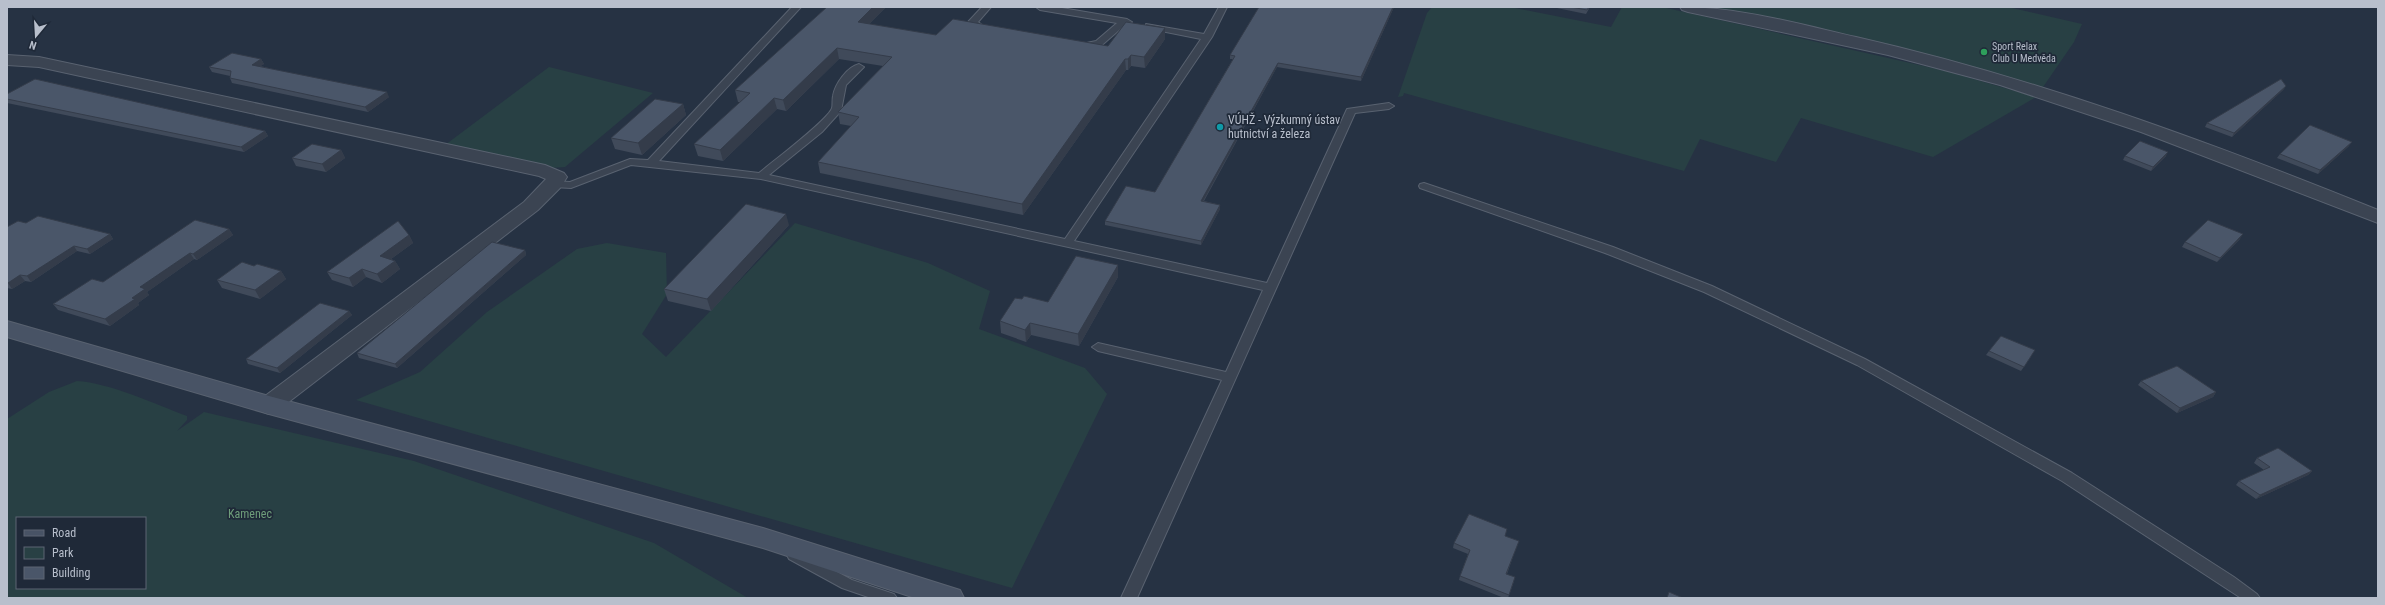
<svg xmlns="http://www.w3.org/2000/svg" width="2385" height="605" font-family="'Roboto Condensed',sans-serif">
	<rect width="100%" height="100%" fill="#263243"/>
	<!-- green -->
	<path fill="#284044" fill-rule="evenodd" d="M1432,7H1510L1611,27L1622,7H1662L1946,71L2036,97L1933,157L1801,118L1776,162L1700,139L1684,171L1404,93L1403,96L1398,97L1427,13Z
		M1700,7H2008L2082,24L2074,42L2041,90L1943,62Z
		M549,67L653,93L565,167L549,168L445,145Z
		M795,223L928,263L990,291L979,329L1085,368L1107,394L1012,588L356,400L420,372L487,312L577,249L607,243L666,253L667,294L642,334L666,357Z
		M77,381C110,383 155,404 187,416V420L177,431L204,412L414,461L654,543L748,598H7V419L49,392ZM17,518H145V588H17Z"/>
	<g fill="none" stroke-linecap="round" stroke-linejoin="round">
		<!-- lane casing -->
		<g stroke="#596270" stroke-width="2">
			<path id="lane" d="M792,7H801L659,161L759,173C772,162 828,120 832,108C833,105 832,100 833,96C835,84 847,67 859,64L864,67L846,85L841,111L822,132L769,175L1065,239L1201,39L1146,28V24L1204,34L1219,7H1227L1212,37L1074,241L1267,283L1347,109L1389,103L1394,106L1389,109L1355,113L1137,598H1121L1222,380L1098,351L1092,347L1098,343L1226,372L1263,290L761,179L631,165L571,188L553,187L548,184L553,181L570,182L630,159L648,160Z
				M982,7H991L978,22L990,31L985,34L968,22Z
				M1036,7H1056L1127,19L1132,22L1126,24L1102,45L1080,50L1075,47L1077,45L1096,41L1117,23L1040,10Z
				M1424,183L1613,247L1712,286L1865,359L2072,473L2234,577L2257,594L2260,598H2241L2062,481L1857,365L1704,292L1605,253L1420,188L1419,186L1420,184Z
				M794,549L852,580L894,594L897,598H871L842,588L789,559L787,555L789,551Z"/>
		</g>
		<!-- street casing -->
		<g stroke="#596270" stroke-width="2">
			<path id="street" d="M1680,7C1739,7 1799,24 1856,37C2036,78 2207,141 2378,210V223L2141,132L2000,85L1888,55L1688,12L1682,10Z
				M7,55L39,57L545,165L564,173L567,177L560,188L538,210L277,411L269,414L261,411L257,405L261,399L524,202L546,179L539,176L39,67L7,65Z"/>
		</g>
		<!-- secondary casing -->
		<g stroke="#596270" stroke-width="2">
			<path id="secondary" d="M7,321L269,396L763,528L960,590L964,598H915L763,548L269,414L7,337Z"/>
		</g>
		<!-- lane -->
		<use href="#lane" fill="#3b4452" fill-rule="evenodd"/>
		<!-- street -->
		<use href="#street" fill="#3b4452" fill-rule="evenodd"/>
		<!-- secondary -->
		<use href="#secondary" fill="#485365" fill-rule="evenodd"/>
	</g>
	<!-- wall -->
	<path fill="#404a5a" d="M827,7H886L869,24L936,35L1108,46L1165,39L1145,68L1131,66L1128,70H1126L1023,215L820,173L818,162L851,126L840,124L838,112L883,66L839,59L786,111L777,109L723,161L698,156L694,144L740,102H738L735,90Z
		M1394,7L1361,81L1277,67L1204,201L1220,205V209L1201,245L1105,225V221L1155,192L1233,59H1230V55Z
		M1552,7H1590L1586,14Z
		M261,59L264,64L260,66L389,97L368,112L232,83L230,78V76L212,72L209,67Z
		M2286,86L2283,90L2232,137L2205,127L2207,123Z
		M7,94L265,131L268,136L244,152L7,103Z
		M683,104L686,115L642,155L615,149L611,138Z
		M2349,146L2318,174L2277,158L2280,154Z
		M341,150L345,158L326,172L296,166L292,158Z
		M2125,156H2166L2151,171L2123,160Z
		M26,223L110,234L113,239L90,254L77,251L31,282L25,281L12,289L7,288V227Z
		M789,225L711,311L668,301L664,289Z
		M229,229L233,235L197,260L194,259L147,292L149,295L138,303L139,305L110,326L58,310L53,304Z
		M409,235L413,243L391,259L395,261L400,269L382,283L366,277L353,287L332,280L327,272Z
		M2240,239L2217,262L2182,247L2185,242Z
		M525,250L526,255L397,368L359,358L357,353Z
		M1118,265V277L1079,346L1031,335L1026,342L1001,333L1000,321L1022,299L1048,302Z
		M254,266L281,271L286,279L260,299L222,288L217,280Z
		M349,311L352,315L280,373L248,364L246,359Z
		M1989,351L2032,355L2021,371L1986,355Z
		M2141,381L2216,392L2213,397L2177,413L2138,385Z
		M2257,458L2312,471L2308,475L2256,499L2236,485L2239,481L2264,470L2254,463Z
		M1506,536L1517,545L1507,574L1514,581L1508,598H1504L1459,580L1460,576L1468,554L1453,548L1454,543Z"/>
	<!-- shaded-wall -->
	<path fill="#343c4a" d="M873,7H886L860,33L858,22Z
		M1393,7H1394L1361,81V77Z
		M1165,28V39L1145,68L1144,57Z
		M837,48L839,59L786,111L783,100Z
		M1131,55V66L1128,70V59Z
		M261,59L264,64L255,70L252,65Z
		M1125,59L1126,70L1023,215L1022,204Z
		M1278,63L1277,67L1201,205V201Z
		M2286,86L2283,90L2232,137L2234,133Z
		M387,92L389,97L368,112L365,107Z
		M774,98L777,109L723,161L720,150Z
		M683,104L686,115L642,155L638,143Z
		M265,131L268,136L244,152L241,147Z
		M2352,142L2349,146L2318,174L2320,170Z
		M341,150L345,158L326,172L322,164Z
		M2168,152L2166,156L2151,171L2153,167Z
		M1220,205V209L1201,245V241Z
		M786,214L789,225L711,311L707,299Z
		M229,229L233,235L197,260L193,254Z
		M110,234L113,239L90,254L87,249Z
		M2243,234L2240,239L2217,262L2220,258Z
		M409,235L413,243L384,264L380,256Z
		M74,246L77,251L31,282L27,276Z
		M525,250L526,255L397,368L395,364Z
		M190,253L194,259L147,292L149,295L138,303L139,305L110,326L105,319L132,298L140,287Z
		M395,261L400,269L382,283L377,274Z
		M1118,265V277L1079,346L1078,334Z
		M362,269L366,277L353,287L349,278Z
		M281,271L286,279L260,299L255,290Z
		M20,275L25,281L12,289L8,283Z
		M349,311L352,315L280,373L277,368Z
		M1030,323L1031,335L1026,342L1025,330Z
		M2216,392L2213,397L2177,413L2180,408Z
		M2312,471L2308,475L2256,499L2260,495Z"/>
	<!-- building -->
	<path fill="#4a5669" stroke="#343c4a" d="M827,7H873L858,22L936,35L953,19L1108,46L1126,22L1165,28L1144,57L1131,55L1128,59H1125L1022,204L818,162L859,117L838,112L892,57L837,48L783,100L774,98L720,150L694,144L750,93L735,90Z
		M1259,7H1393L1361,77L1278,63L1201,201L1220,205L1201,241L1105,221L1126,186L1155,192L1235,56L1230,55Z
		M1571,7H1589L1587,10Z
		M232,53L261,59L252,65L387,92L365,107L230,78L231,71L209,67Z
		M35,79L265,131L241,147L7,99V94Z
		M2281,79L2286,86L2234,133L2207,123Z
		M655,99L683,104L638,143L611,138Z
		M2310,125L2352,142L2320,170L2280,154Z
		M2140,141L2168,152L2153,167L2125,156Z
		M312,144L341,150L322,164L292,158Z
		M746,204L786,214L707,299L664,289Z
		M38,216L110,234L87,249L74,246L27,276L20,275L8,283H7V227L18,221L26,223Z
		M195,220L229,229L193,254L190,253L140,287L145,289L132,298L135,299L105,319L53,304L92,279L103,282Z
		M2208,220L2243,234L2220,258L2185,242Z
		M398,221L409,235L380,256L395,261L377,274L362,269L349,278L327,272Z
		M492,242L525,250L395,364L357,353Z
		M1076,256L1118,265L1078,334L1030,323L1025,330L1000,321L1015,298L1022,299L1024,296L1048,302Z
		M242,262L254,266L257,264L281,271L255,290L217,280Z
		M320,303L349,311L277,368L246,359Z
		M2001,336L2035,350L2024,367L1989,351Z
		M2177,366L2216,392L2180,408L2141,381Z
		M2278,448L2312,471L2260,495L2239,481L2270,467L2257,458Z
		M1469,514L1507,529L1505,536L1519,541L1506,574L1515,577L1509,595L1460,576L1470,550L1454,543Z
		M1669,592L1683,598H1667Z"/>
	<!-- markers -->
	<circle fill="#2e9e5b" stroke="#1f2938" stroke-width="1.5" cx="1984" cy="52" r="4"/>
	<circle fill="#0f9aa8" stroke="#1f2938" stroke-width="1.5" cx="1220" cy="127" r="4"/>
	<g text-anchor="middle" stroke-width="3.5" stroke-linejoin="round" paint-order="stroke">
		<!-- far-poi labels -->
		<g font-size="10" fill="#b8bfcc" stroke="#1f2938" text-anchor="start">
			<text x="1992" y="50">Sport Relax<tspan x="1992" dy="12">Club U Medvěda</tspan></text>
		</g>
		<!-- poi labels -->
		<g font-size="12" fill="#b8bfcc" stroke="#1f2938" text-anchor="start">
			<text x="1228" y="124">VÚHŽ - Výzkumný ústav<tspan x="1228" dy="14">hutnictví a železa</tspan></text>
		</g>
		<!-- park labels -->
		<g font-size="12" fill="#6e9d7a" stroke="#1f2938">
			<text x="250" y="518">Kamenec</text>
		</g>
	</g>
	<!-- border -->
	<rect width="2385" height="605" fill="none" stroke="#b8bfcc" stroke-width="16"/>
	<!-- legend -->
	<rect x="16" y="517" width="130" height="72" fill="#1f2938" stroke="#5c6573"/>
	<rect x="24" y="530" width="20" height="6" fill="#485365" stroke="#5c6573"/>
	<text x="52" y="537" font-size="12" fill="#b8bfcc">Road</text>
	<rect x="24" y="547" width="20" height="12" fill="#284044" stroke="#5c6573"/>
	<text x="52" y="557" font-size="12" fill="#b8bfcc">Park</text>
	<rect x="24" y="567" width="20" height="12" fill="#4a5669" stroke="#5c6573"/>
	<text x="52" y="577" font-size="12" fill="#b8bfcc">Building</text>
	<!-- north arrow -->
	<g transform="translate(36 36) rotate(198)" stroke="#1f2938" stroke-width="3" paint-order="stroke">
	<path d="M0-3L7 15L0 10L-7 15Z" fill="#b8bfcc"/>
	<text y="-6" font-size="11" font-weight="bold" text-anchor="middle" fill="#b8bfcc">N</text>
	</g>
</svg>
